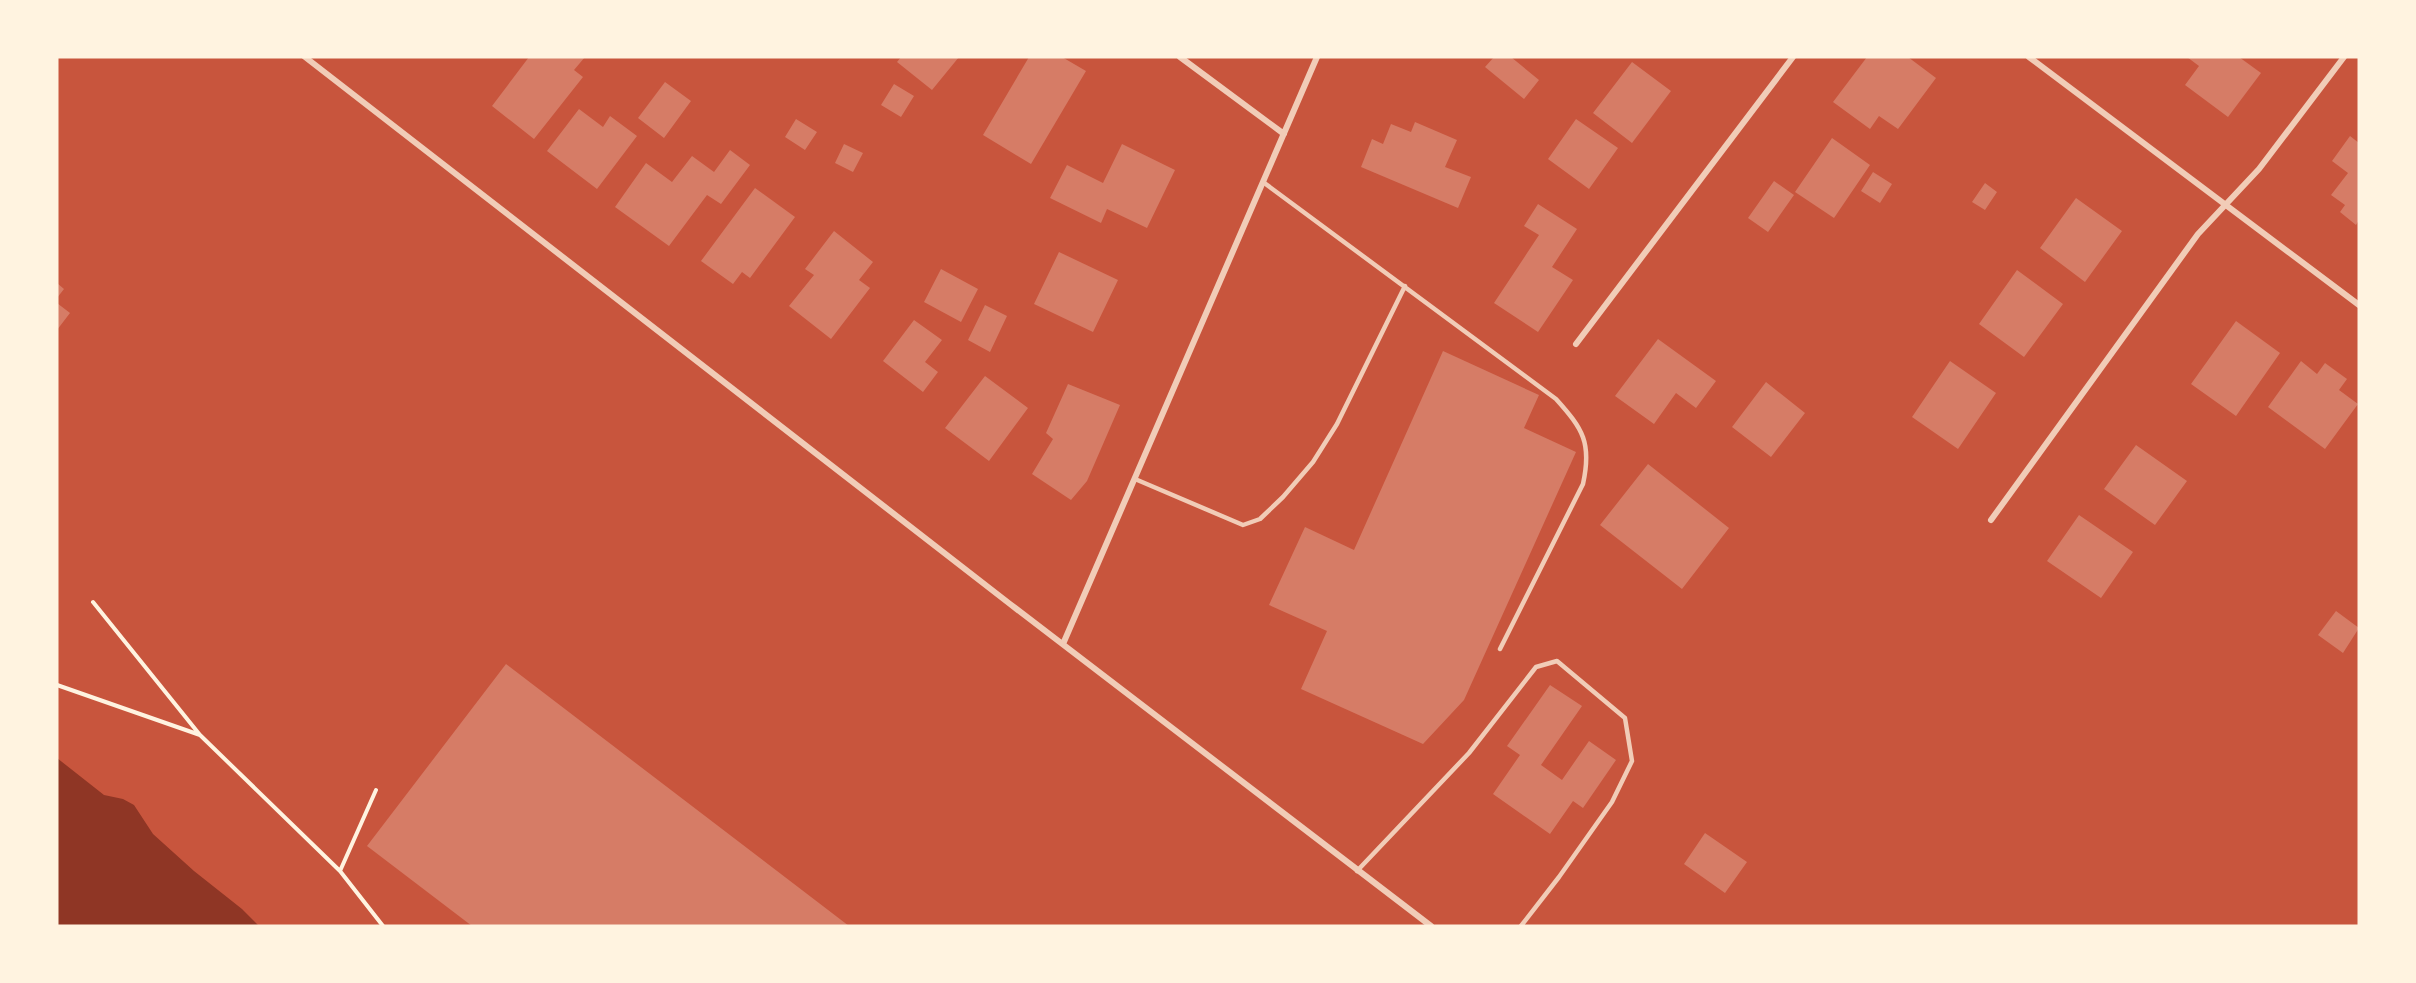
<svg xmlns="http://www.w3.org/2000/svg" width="2416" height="983" font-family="Helvetica,sans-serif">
	<rect width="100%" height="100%" fill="#c8553d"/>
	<!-- water -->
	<path fill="#8f3625" d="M57,758L104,795L123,799L134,805L153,834L194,871L242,909L259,926H57Z"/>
	<!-- building -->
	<path fill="#d67c66" d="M529,57H585L574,70L583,77L534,139L492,106Z
		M901,57H959L932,90L897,62Z
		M1029,57H1062L1086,71L1031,164L983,135Z
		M1494,57H1511L1539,80L1524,99L1485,67Z
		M1867,57H1908L1936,78L1898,129L1879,116L1870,129L1833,102Z
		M2187,57H2239L2261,73L2228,117L2185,85L2199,66Z
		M1632,62L1671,91L1632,143L1593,113Z
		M665,82L691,101L664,138L638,118Z
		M894,84L914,96L901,117L881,105Z
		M579,109L603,127L610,116L637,136L597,189L547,151Z
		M796,119L817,132L805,150L785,137Z
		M1576,119L1618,148L1589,189L1548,159Z
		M1415,122L1457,140L1445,167L1471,177L1458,208L1361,167L1372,139L1383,144L1391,124L1411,132Z
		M2350,136L2359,143V220L2356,225L2340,212L2345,205L2331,195L2348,173L2332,161Z
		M1832,138L1870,165L1834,218L1795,192Z
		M844,144L863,153L853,172L835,163Z
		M1122,144L1175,170L1147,228L1107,209L1101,223L1050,198L1067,165L1103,183Z
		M730,150L750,165L721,204L707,195L669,246L615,207L646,163L672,182L692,156L714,172Z
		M1873,172L1892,184L1880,203L1861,191Z
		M1774,181L1794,195L1768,232L1748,218Z
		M1985,183L1997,192L1985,210L1972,202Z
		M755,188L795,217L750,278L742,272L733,284L701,261Z
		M2076,198L2122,231L2085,282L2040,248Z
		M1538,204L1577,229L1552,267L1573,280L1538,332L1494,303L1539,235L1524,226Z
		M834,231L873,262L859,280L870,288L831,339L789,306L814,275L805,269Z
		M1059,252L1118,280L1093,332L1034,304Z
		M941,269L978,289L961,322L924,302Z
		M2017,270L2063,304L2024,357L1979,324Z
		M57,283L64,289L57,298Z
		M57,303L70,313L57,330Z
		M985,305L1007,316L990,352L968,340Z
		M914,320L942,340L925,362L938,372L923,392L883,361Z
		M2236,321L2280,353L2236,416L2191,384Z
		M1658,339L1716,381L1696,408L1676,393L1654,424L1615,396Z
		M1443,351L1539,395L1524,428L1576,452L1464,700L1423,744L1301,689L1327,631L1269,605L1305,527L1354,550Z
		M1950,361L1996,393L1958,449L1912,417Z
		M2301,361L2317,374L2325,363L2347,379L2339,390L2358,404L2325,449L2268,407Z
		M985,376L1028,408L989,461L945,428Z
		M1766,382L1805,413L1771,457L1732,427Z
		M1068,384L1120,405L1087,481L1071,500L1032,474L1053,439L1046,433Z
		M2136,445L2187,481L2155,525L2104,489Z
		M1648,464L1729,528L1682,589L1600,525Z
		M2079,515L2133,552L2101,598L2047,561Z
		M2336,611L2359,628L2343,653L2318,635Z
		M506,664L849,926H472L367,846Z
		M1550,685L1582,706L1541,765L1562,780L1589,741L1616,760L1583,808L1573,801L1550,834L1493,794L1520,755L1507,746Z
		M1705,833L1747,862L1725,893L1684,864Z"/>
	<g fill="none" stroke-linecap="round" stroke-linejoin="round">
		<!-- path -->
		<path stroke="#fff3e0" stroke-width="4" d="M93,602L200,735
			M57,685L200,735L340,871L383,926
			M340,871L376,790"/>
		<!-- service -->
		<path stroke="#f1ccb7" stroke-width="4.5" d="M1263,182L1556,399C1583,429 1592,443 1583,484L1500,649
			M1135,479L1243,525L1260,519L1283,497L1313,462L1337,424L1405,286
			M1357,871L1469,753L1536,667L1557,661L1625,718L1632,761L1612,802L1559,877L1521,926"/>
		<!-- minor -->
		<path stroke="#f1ccb7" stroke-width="6" d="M305,57L1010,604L1431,926
			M1180,57L1284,134
			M2029,57L2359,305
			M1576,344L1793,57
			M1991,520L2198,234L2259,169L2344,57
			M1063,644L1317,57"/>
	</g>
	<!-- border -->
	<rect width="2416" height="983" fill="none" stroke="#fff3e0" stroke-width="117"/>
</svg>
